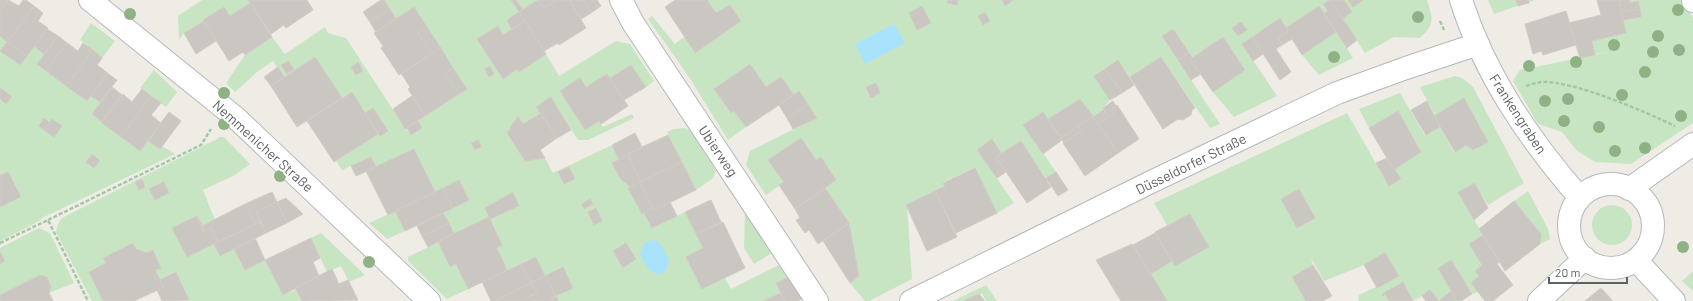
<svg xmlns="http://www.w3.org/2000/svg" width="1693" height="301" font-family="Barlow,sans-serif">
	<rect width="100%" height="100%" fill="#efebe5"/>
	<!-- green -->
	<path fill="#c8e5c3" d="M202,0H248L250,3L230,16L224,8L184,33L179,40L178,16Z
		M384,0H511L519,12L507,20L512,30L503,35L497,26L477,39L503,78L517,69L519,72L546,54L559,76L616,41L630,44L654,81L646,87L631,65L610,78L607,74L586,87L585,130L599,121L603,127L632,114L634,118L588,140H578L551,97L540,113L523,124L518,117L507,133L525,161L545,158L553,173L612,145L619,160L612,164L620,178L630,187L628,188L642,214L644,213L652,228L685,212L703,248L686,257L702,289L725,278L731,289L781,264L789,277L776,283L781,293L763,301H559L556,296L573,288L563,267L545,276L536,257L507,270L497,248L502,245L490,219L519,206L513,193L485,208L489,217L454,234L443,213L469,200L459,180L434,192L414,149L376,167L371,157L342,170L336,161L378,134L380,136L373,108L365,113L352,92L342,98L315,58L284,77L273,61L257,72L235,92L226,83L245,55L272,37L285,54L325,27L328,33L346,38L405,128L412,135L422,128L418,121L467,89L414,7L396,19Z
		M516,0H538L523,10Z
		M707,0H1330L1323,4L1328,11L1324,13L1319,6L1286,28L1280,18L1242,44L1277,96L1234,117L1213,92L1245,70L1223,37L1192,57L1173,29L1162,36L1220,124L1210,128L1161,57L1130,77L1118,60L1094,76L1110,100L1103,108L1104,110L1093,117L1080,99L1048,119L1043,112L1024,125L1056,172L1046,178L1021,141L1002,154L992,140L977,150L1014,203L997,213L974,168L943,182L945,186L907,205L912,279L869,301H865L850,283L859,276L849,223L825,188L836,180L821,157L816,160L801,138L769,160L784,182L766,195L746,165L750,151L816,118L799,91L794,95L781,77L766,87L714,89L731,113L734,111L746,127L728,140L689,77L648,19L652,16L675,44L684,37L695,53L741,21L730,5L716,13Z
		M1344,0H1427C1433,19 1435,24 1420,38L1394,37L1365,53L1343,19L1352,12Z
		M1488,0H1535L1494,14Z
		M1630,0H1683L1693,18V123L1631,164L1595,162L1577,151L1562,132L1538,124L1513,81L1520,70L1608,52L1595,54L1592,41L1626,33L1623,20L1630,3Z
		M91,23L115,41L102,58L80,40Z
		M1336,32L1353,58L1319,75L1302,55Z
		M0,36L7,42L0,51L19,65L34,46L44,54L37,64L86,101L91,96L100,102L92,114L140,151L148,141L160,149L162,146L175,154L42,218L41,220L0,241V207L21,197L8,172L0,175Z
		M154,70L177,92L166,107L140,88Z
		M1455,76L1462,78L1473,87L1524,183L1488,205L1475,183L1458,192L1483,235L1469,244L1482,265L1475,271L1479,276L1478,292L1472,294L1451,260L1438,268L1451,291L1439,301L1430,291L1413,301L1402,282L1382,294L1383,296L1385,294L1389,301H1358L1359,295L1399,276L1385,252L1364,265L1324,281L1311,258L1313,265L1292,277L1306,301H1167L1151,274L1172,261L1175,266L1209,247L1168,227L1154,203L1347,113L1389,186L1401,179L1395,169L1421,151L1398,112L1369,128L1359,109L1400,93L1425,135L1440,127L1454,152L1466,145L1473,150L1488,142L1464,99L1435,115L1420,87Z
		M685,128L690,130L716,171L712,179L696,190L667,132L674,129Z
		M219,137H224L250,164L235,175L203,190L215,220L202,226L197,216L173,228L187,257L214,244L220,256L234,249L245,270L265,260L283,295L296,290L302,301H187L189,300L176,272L160,280L155,270L161,267L153,250L147,253L136,249L133,243L104,258L106,263L89,272L103,301H92L56,232L58,224L62,218L217,139Z
		M1528,191L1548,229L1550,239L1540,244L1514,201Z
		M1592 225a20 20 0 1 1 40 0a20 20 0 1 1-40 0Z
		M395,211L405,231L387,239L369,223Z
		M745,212L772,253L754,264L744,248Z
		M39,228L50,233L74,283L49,293L51,286L47,277L40,275L0,295V248Z
		M321,233L365,275L349,282L341,266L327,272L311,238Z
		M439,242L451,267L456,264L468,289L447,299L408,261V257Z
		M1692,272H1693V291L1682,281Z
		M986,285L997,301H986L982,293L964,301H953Z"/>
	<!-- water -->
	<path fill="#a8e3fb" d="M894,24L905,43L865,64L855,44Z
		M654,240L661,244L664,252L669,260L667,269L661,274C649,275 645,264 640,254L645,242Z"/>
	<!-- building -->
	<path fill="#cac6c1" stroke="#d3ccc4" d="M0,0H8L0,11Z
		M8,0L19,6L23,0H26L34,6L7,42L0,36V11Z
		M248,0H307L313,10L286,28L284,25L271,34Z
		M381,0H384L390,9L370,22L363,12Z
		M511,0H516L523,10L519,12Z
		M538,0L544,8L557,0H569L586,28L559,45L558,43L544,51L519,12Z
		M538,0H557L544,8Z
		M569,0H583L591,13L581,19Z
		M583,0H597L601,6L591,13Z
		M675,0H707L716,13L730,5L741,21L695,53L665,7Z
		M948,0H958L957,5L947,3Z
		M1002,0H1012V1L1005,6Z
		M1330,0L1357,40L1347,48L1324,13L1328,11L1323,4Z
		M1330,0H1344L1352,12L1343,19Z
		M1348,0H1363L1353,7Z
		M1516,0H1528L1529,3L1518,6Z
		M1597,0H1619L1626,33L1592,41L1595,55L1580,58L1569,23L1601,15Z
		M1619,0H1630V3L1638,1L1640,9L1621,12Z
		M250,3L272,37L245,55L243,52L229,61L203,20L224,7L230,16Z
		M34,6L43,13L38,21L48,28L27,56L7,42Z
		M922,6L931,23L917,30L909,13Z
		M1319,6L1336,32L1302,55L1292,39L1282,45L1278,38L1288,31L1286,28Z
		M414,7L427,27L418,33L432,54L399,75L381,48L383,46L374,33Z
		M390,9L396,19L376,32L370,22Z
		M1640,9L1641,17L1623,20L1621,12Z
		M1566,11L1576,45L1543,55L1541,51L1533,54L1525,24Z
		M519,12L525,21L512,30L507,20Z
		M985,12L990,21L983,25L978,16Z
		M1280,18L1288,31L1278,38L1282,45L1276,49L1291,72L1280,80L1252,37Z
		M204,21L216,41L196,54L184,33Z
		M525,21L546,54L519,72L517,69L503,79L477,39L498,26L503,35Z
		M1241,22L1247,30L1238,36L1232,28Z
		M427,27L441,48L432,54L418,33Z
		M47,29L58,36L44,54L34,46Z
		M1173,29L1189,53L1178,60L1162,36Z
		M58,36L67,43L46,71L37,64Z
		M1223,37L1245,70L1213,92L1190,59Z
		M1252,37L1263,54L1253,61L1242,44Z
		M7,42L27,56L20,65L0,51Z
		M67,43L78,51L83,43L93,50L66,86L46,71Z
		M441,48L453,68L445,73L459,94L425,116L408,89L410,87L401,73Z
		M93,50L102,58L97,65L108,73L87,101L66,86Z
		M1189,53L1192,57L1190,59L1201,74L1191,80L1178,60Z
		M315,57L342,98L297,127L271,86Z
		M1161,57L1195,108L1192,110L1191,115L1183,120L1178,119L1163,129L1130,77Z
		M1118,60L1134,85L1122,93L1105,69Z
		M288,61L294,69L287,74L281,65Z
		M358,62L363,71L356,75L351,67Z
		M750,64L766,87L781,77L794,95L746,127L734,111L731,113L714,89Z
		M631,65L646,87L624,100L610,78Z
		M490,66L494,74L489,77L485,69Z
		M278,67L284,77L271,86L264,77Z
		M453,68L467,89L459,94L445,73Z
		M1105,69L1122,93L1110,100L1094,76Z
		M107,73L117,80L100,102L91,96Z
		M607,74L628,106L601,124L599,121L585,130L560,91L580,78L586,87Z
		M876,83L880,93L871,98L866,87Z
		M112,87L122,95L102,122L92,114Z
		M0,88L12,97L6,104L0,99Z
		M142,89L151,96L121,137L101,122L123,94L132,102Z
		M799,91L808,105L787,118L779,105Z
		M352,92L378,134L334,162L307,121Z
		M151,96L161,103L151,115L161,123L140,151L121,137Z
		M412,96L425,116L405,129L393,109Z
		M551,97L571,130L557,138L536,107Z
		M1464,98L1488,142L1473,150L1466,145L1455,152L1434,116Z
		M1080,99L1093,116L1061,138L1048,119Z
		M1113,101L1116,106L1112,108L1115,112L1108,117L1103,108Z
		M1427,101L1440,127L1426,135L1411,110Z
		M808,105L817,118L793,129L787,118Z
		M1117,105L1139,139L1118,153L1098,124L1115,112L1112,108Z
		M373,108L388,131L380,136L365,113Z
		M1104,110L1108,117L1098,124L1093,117Z
		M1398,111L1421,152L1394,170L1369,128Z
		M169,112L181,121L160,149L148,141Z
		M1043,112L1062,140L1043,154L1023,125Z
		M541,113L557,138L540,150L545,158L525,161L507,133L518,116L523,124Z
		M1093,116L1118,153L1085,176L1063,143L1081,131L1078,126Z
		M44,118L50,123L44,130L39,126Z
		M52,119L62,126L54,137L44,130Z
		M418,121L422,128L411,135L407,128Z
		M1078,126L1081,131L1064,143L1061,138Z
		M635,133L642,147L619,160L612,145Z
		M668,135L682,162L641,182L627,154Z
		M801,138L816,160L821,157L836,180L795,209L779,185L784,182L768,160Z
		M992,139L1002,154L996,157L1006,172L997,178L977,150Z
		M478,140L481,147L475,150L471,143Z
		M1021,141L1051,187L1027,203L996,157Z
		M414,149L435,192L388,215L366,171Z
		M92,154L100,161L94,168L86,162Z
		M628,155L641,182L630,187L620,178L612,163Z
		M371,157L376,167L356,176L351,166Z
		M1387,158L1401,179L1389,186L1376,163Z
		M682,162L696,190L654,210L640,182Z
		M569,167L575,179L564,184L558,172Z
		M975,168L997,213L956,233L935,191L945,186L943,183Z
		M8,172L21,197L0,207V175Z
		M1056,172L1068,190L1058,196L1046,178Z
		M142,179L145,187L139,190L135,182Z
		M459,180L469,200L453,208L443,188Z
		M164,182L169,193L155,200L149,189Z
		M640,182L653,208L642,214L628,188Z
		M1475,183L1488,208L1474,220L1458,192Z
		M443,188L453,208L405,231L395,211Z
		M825,188L849,223L818,244L809,230L805,233L796,220L800,218L795,209Z
		M1299,189L1315,218L1297,228L1281,199Z
		M935,191L957,237L927,251L906,205Z
		M272,192L277,202L256,212L260,222L255,224L245,204Z
		M513,192L519,206L490,219L485,208Z
		M286,198L303,214L287,223L277,202Z
		M590,199L593,204L584,209L582,204Z
		M711,200L721,222L696,234L685,212Z
		M1514,201L1541,234L1540,244L1505,271L1479,229Z
		M277,202L287,223L266,233L256,212Z
		M670,202L677,216L652,228L644,213L653,208L654,210Z
		M245,204L255,224L218,242L211,228L205,231L202,226Z
		M596,208L602,221L594,225L588,212Z
		M443,213L449,223L422,236L417,226Z
		M1190,214L1209,247L1175,266L1155,232Z
		M197,216L203,232L211,228L218,242L187,257L172,228Z
		M196,217H198L205,231L203,232Z
		M489,217L502,245L497,248L507,270L468,289L456,264L450,267L438,241Z
		M260,222L266,233L220,256L214,244Z
		M723,222L745,268L702,289L686,257L703,248L696,234Z
		M449,223L454,234L428,247L422,236Z
		M849,223L859,276L850,283L823,241Z
		M1155,233L1172,261L1151,274L1133,245Z
		M1483,235L1500,262L1497,264L1513,285L1493,301H1485L1471,283L1479,276L1475,271L1482,265L1469,244Z
		M255,238L265,260L245,270L234,249Z
		M311,238L320,258L313,262L319,276L283,295L265,260Z
		M133,243L136,249L147,253L153,250L161,268L155,270L164,287L134,301H103L89,272L106,263L103,258Z
		M626,243L636,259L623,268L613,251Z
		M1132,244L1151,274L1167,301H1121L1096,260Z
		M0,252L5,261L0,264Z
		M1385,252L1399,276L1377,288L1364,265Z
		M536,257L545,276L531,283L521,264Z
		M1451,260L1472,294L1461,301H1457L1438,268Z
		M521,264L531,283L495,301H491L482,282Z
		M1313,265L1332,296L1323,301H1306L1292,277Z
		M563,267L573,288L556,296L545,276Z
		M332,269L339,284L348,280L358,300L302,301L295,288Z
		M176,272L189,300L162,301L157,290L164,287L160,280Z
		M40,275L47,277L51,287L49,293L53,301H0V295Z
		M545,276L556,296L547,301H521L537,293L531,283Z
		M789,277L804,298L797,301H785L776,283Z
		M1403,282L1413,301H1389L1385,294L1383,296L1382,294Z
		M531,283L537,293L521,301H495Z
		M1601,288L1613,301H1585Z
		M1430,290L1439,301H1426L1422,296Z
		M1451,291L1457,301H1439Z
		M781,293L785,301H763Z
		M979,294L985,301H963Z
		M556,296L559,301H547Z"/>
	<g fill="none" stroke-linecap="round" stroke-linejoin="round">
		<!-- street casing -->
		<g stroke="#b5b8bb" stroke-width="24">
			<path id="street" d="M90,0L235,117L429,301
				M621,0L633,23L817,301
				M1693,0V1
				M1629,189L1693,144
				M911,301L1151,182L1337,93L1406,68L1478,44"/>
		</g>
		<!-- secondary casing -->
		<g stroke="#b4b9bc" stroke-width="24">
			<path id="secondary" d="M1461,0C1485,75 1528,138 1579,197
				M1569 226a42 42 0 1 1 84 0a42 42 0 1 1-84 0Z
				M1636,260L1674,301
				M1539,301L1585,258"/>
		</g>
		<!-- path -->
		<path stroke="#9fcaa5" stroke-width="2.5" stroke-dasharray="4 2" stroke-linecap="butt" d="M1440,21L1444,30
			M1526,86C1531,84 1536,83 1541,82C1572,80 1646,112 1675,126
			M48,220L201,145L211,129
			M0,243L48,220L88,301"/>
		<!-- street -->
		<use href="#street" stroke="#fff" stroke-width="22"/>
		<!-- secondary -->
		<use href="#secondary" stroke="#fff" stroke-width="22"/>
	</g>
	<!-- trees -->
	<g fill="#8eb186">
		<circle cx="1678" cy="10" r="6"/>
		<circle cx="130" cy="14" r="6"/>
		<circle cx="1418" cy="17" r="6"/>
		<circle cx="1658" cy="36" r="6"/>
		<circle cx="1614" cy="45" r="6"/>
		<circle cx="1679" cy="50" r="6"/>
		<circle cx="1653" cy="52" r="6"/>
		<circle cx="1334" cy="57" r="6"/>
		<circle cx="1576" cy="62" r="6"/>
		<circle cx="1529" cy="66" r="6"/>
		<circle cx="1645" cy="72" r="6"/>
		<circle cx="224" cy="93" r="6"/>
		<circle cx="1622" cy="95" r="6"/>
		<circle cx="1568" cy="99" r="6"/>
		<circle cx="1545" cy="101" r="6"/>
		<circle cx="1681" cy="116" r="6"/>
		<circle cx="1564" cy="121" r="6"/>
		<circle cx="224" cy="124" r="6"/>
		<circle cx="1599" cy="127" r="6"/>
		<circle cx="1645" cy="148" r="6"/>
		<circle cx="1615" cy="151" r="6"/>
		<circle cx="280" cy="176" r="6"/>
		<circle cx="1683" cy="247" r="6"/>
		<circle cx="369" cy="262" r="6"/>
	</g>
	<g text-anchor="middle" stroke-width="4" stroke-linejoin="round" paint-order="stroke">
		<!-- street labels -->
		<g font-size="14" fill="#5d6265" stroke="#fff">
			<text transform="translate(1518 114) rotate(57)" y="5">Frankengraben</text>
			<text transform="translate(263 146) rotate(42)" y="5">Nemmenicher Straße</text>
			<text transform="translate(718 151) rotate(56)" y="5">Ubierweg</text>
			<text transform="translate(1191 164) rotate(-26)" y="5">Düsseldorfer Straße</text>
		</g>
	</g>
	<!-- scale -->
	<path d="M1549 277v6h78v-6" fill="none" stroke="#5d6265" stroke-width="2"/>
	<text x="1555" y="277" font-size="12" fill="#5d6265" stroke="#ffffff" stroke-width="3" paint-order="stroke">20 m</text>
</svg>
